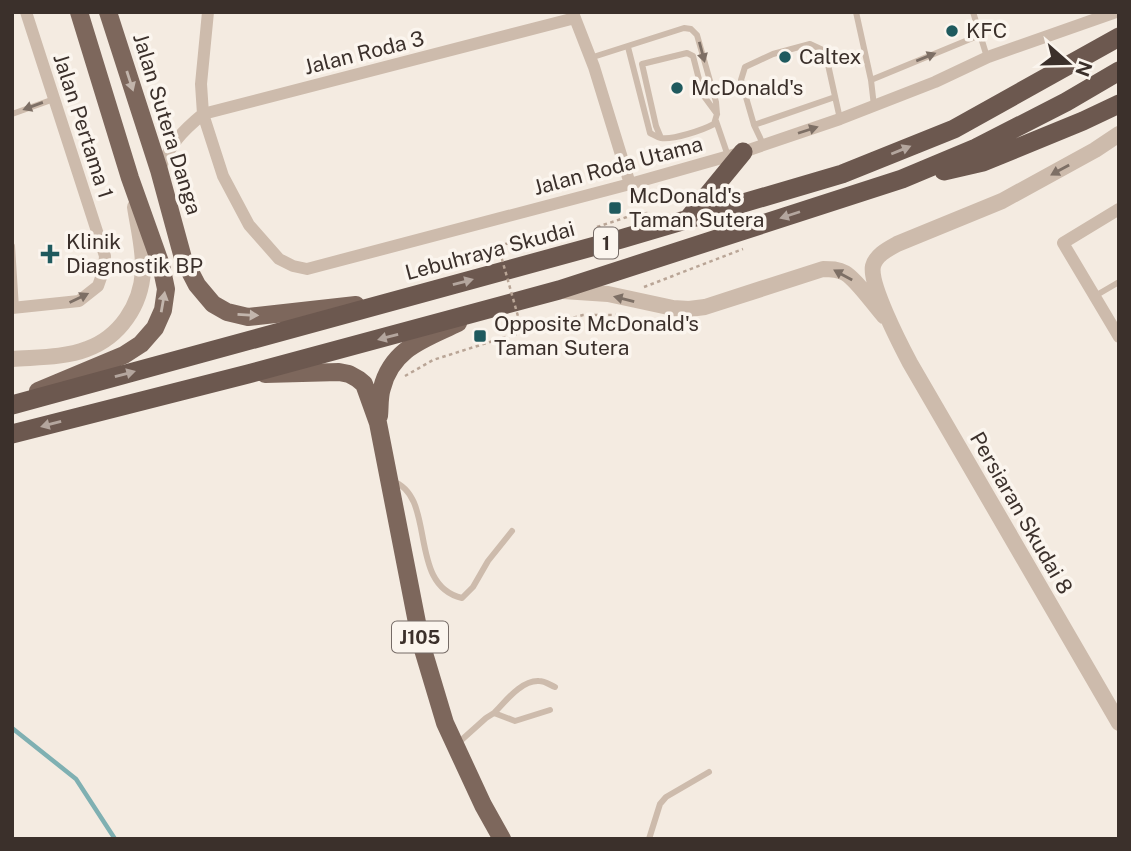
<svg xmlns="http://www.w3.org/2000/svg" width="1131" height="851" font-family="'Public Sans',sans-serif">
	<rect width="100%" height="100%" fill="#f4ebe1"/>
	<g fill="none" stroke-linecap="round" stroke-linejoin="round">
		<!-- stream -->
		<path stroke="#7fb0b2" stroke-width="4.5" d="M12,728L76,779L115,839"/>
		<!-- path -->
		<path stroke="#b9a596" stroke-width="2.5" stroke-dasharray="3.5 3.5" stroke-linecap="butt" d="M597,227L633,215L648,213
			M498,245L527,241L528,246
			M644,287L743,249
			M513,335L583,315H629
			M405,376L433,360L512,335L509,330L521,327"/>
		<!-- service -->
		<path stroke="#cdbbac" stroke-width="6" d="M856,12L871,80L874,106
			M973,12L987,57
			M590,58L684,28L691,29L697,35L716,102L717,114L714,124C703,130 673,140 661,138C656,137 654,135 650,133L628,47
			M871,80L980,35
			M12,114L54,99
			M716,121L728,156
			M754,125L835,97
			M661,138L656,126L642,64L687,53L693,56L703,95L717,114
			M763,144L754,125L741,80L745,67L773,54L810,44L825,51L840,119
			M12,246L16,308
			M1095,296L1119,282
			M392,481C438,496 406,585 462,598L473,587L488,561L512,531
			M494,713C505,702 521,680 539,681C545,681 550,685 555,687
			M457,744L486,718L494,713L515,721L550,710
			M649,839L660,804L666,797L709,772"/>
		<!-- minor -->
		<path stroke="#cdbbac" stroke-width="12" d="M208,12L201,84L203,114L223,176L249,225L279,259L293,266L307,269L630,184L743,152L840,119L935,82L988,57L1116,12
			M573,13L594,67L630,184
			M159,170C172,143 180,133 203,114L575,18
			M1119,209L1063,243L1119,337
			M12,308L79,301L98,286L104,269L105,256L26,12"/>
		<!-- tertiary -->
		<path stroke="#cdbbac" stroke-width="16" d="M1119,134L1095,150L1002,201L897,244C888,249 876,255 873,266C869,284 900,344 910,363L1119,723
			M563,291L608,294L673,308L689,309L705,307L823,269C831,269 838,269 845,273C857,280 874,305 884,316
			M12,359C36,357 64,358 87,349C120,337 141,305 143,271C144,250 138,227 135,207"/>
		<!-- primary -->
		<path stroke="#7d675c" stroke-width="18" d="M108,12L159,170L183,258L197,285L213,304L227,312L248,317L356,305
			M265,374L339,372L349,374L358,379L364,384L378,423L421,643L445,723L483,805L502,839
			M38,391L124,355L141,344L155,328L163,310L166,289L161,265L130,178L79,12
			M379,416C380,407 379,397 382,388C392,348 425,339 458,323"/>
		<!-- trunk -->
		<path stroke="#6c584f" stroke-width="19" d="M944,171L983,162L1083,121L1119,104
			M688,219L743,152
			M12,405L621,239L842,174L954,129L1119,37
			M12,434L248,374L559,290L902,179L976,148L1066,102L1119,71"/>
		<!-- path-bridge -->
		<path stroke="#b9a596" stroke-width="2.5" stroke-dasharray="3.5 3.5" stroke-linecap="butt" d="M498,245L521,327"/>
	</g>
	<!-- one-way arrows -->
	<defs><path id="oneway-solid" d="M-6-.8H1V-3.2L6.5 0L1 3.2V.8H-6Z" transform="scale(1.75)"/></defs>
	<g fill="#7d6f65">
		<use href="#oneway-solid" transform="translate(702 52) rotate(75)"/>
		<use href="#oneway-solid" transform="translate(926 57) rotate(-22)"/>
		<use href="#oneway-solid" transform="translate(33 106) rotate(160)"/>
		<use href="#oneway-solid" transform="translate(808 130) rotate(-18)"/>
		<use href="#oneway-solid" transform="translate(1060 170) rotate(151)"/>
		<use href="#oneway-solid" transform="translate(843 275) rotate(-151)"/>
		<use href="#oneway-solid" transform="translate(79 298) rotate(-26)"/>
		<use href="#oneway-solid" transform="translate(624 299) rotate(-166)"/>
	</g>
	<g fill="#c2b5ac">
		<use href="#oneway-solid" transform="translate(130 81) rotate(72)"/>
		<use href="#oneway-solid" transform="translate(163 302) rotate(-80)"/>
		<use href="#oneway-solid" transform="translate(248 315) rotate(3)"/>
	</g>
	<g fill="#b4a69e">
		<use href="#oneway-solid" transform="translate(901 150) rotate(-22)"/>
		<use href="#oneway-solid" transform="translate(790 215) rotate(162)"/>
		<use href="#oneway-solid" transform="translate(463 282) rotate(-15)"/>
		<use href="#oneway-solid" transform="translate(388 337) rotate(165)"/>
		<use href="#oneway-solid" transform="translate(125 374) rotate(-15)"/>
		<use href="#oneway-solid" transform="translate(51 424) rotate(165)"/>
	</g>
	<!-- markers -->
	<g fill="#1f5a5e" stroke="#fbf5ee" stroke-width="2.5">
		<circle cx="952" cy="31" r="7"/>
		<circle cx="785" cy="57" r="7"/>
		<circle cx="677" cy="88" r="7"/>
		<rect x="608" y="201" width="14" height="14" rx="3.5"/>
		<path d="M46.5 243.5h7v7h7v7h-7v7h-7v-7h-7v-7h7z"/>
		<rect x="473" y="329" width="14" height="14" rx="3.5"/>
	</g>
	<g text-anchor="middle" stroke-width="7" stroke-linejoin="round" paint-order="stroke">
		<!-- shield labels -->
		<g fill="#fbf5ee" stroke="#756b66" stroke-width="2">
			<rect x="594" y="227.5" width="24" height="31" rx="5"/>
			<rect x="392" y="621.5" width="56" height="31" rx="5"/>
		</g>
		<g font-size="19" font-weight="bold" fill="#3b302b">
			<text x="606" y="250">1</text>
			<text x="420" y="644">J105</text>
		</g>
		<!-- poi labels -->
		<g font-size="21" fill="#3b302b" stroke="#fbf5ee" text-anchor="start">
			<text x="966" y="38">KFC</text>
			<text x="799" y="64">Caltex</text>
			<text x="691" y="95">McDonald's</text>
			<text x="629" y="203">McDonald's<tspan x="629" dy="24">Taman Sutera</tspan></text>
			<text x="66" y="249">Klinik<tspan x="66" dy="24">Diagnostik BP</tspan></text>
			<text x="494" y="331">Opposite McDonald's<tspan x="494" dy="24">Taman Sutera</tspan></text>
		</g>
		<!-- street labels -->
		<g font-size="21" fill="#3b302b" stroke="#fbf5ee">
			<text transform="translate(364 53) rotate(-14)" y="7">Jalan Roda 3</text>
			<text transform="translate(167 124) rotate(73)" y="7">Jalan Sutera Danga</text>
			<text transform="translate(83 126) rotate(72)" y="7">Jalan Pertama 1</text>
			<text transform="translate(618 166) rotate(-15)" y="7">Jalan Roda Utama</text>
			<text transform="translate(490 251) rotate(-15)" y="7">Lebuhraya Skudai</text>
			<text transform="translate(1021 513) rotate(60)" y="7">Persiaran Skudai 8</text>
		</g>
	</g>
	<!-- border -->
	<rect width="1131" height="851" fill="none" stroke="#3b302b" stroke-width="28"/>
	<!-- north arrow -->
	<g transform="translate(1068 63) rotate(110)" stroke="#fbf5ee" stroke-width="5" paint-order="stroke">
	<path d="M0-5L12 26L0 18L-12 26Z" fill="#3b302b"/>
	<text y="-10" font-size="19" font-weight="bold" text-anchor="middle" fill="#3b302b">N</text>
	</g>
</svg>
